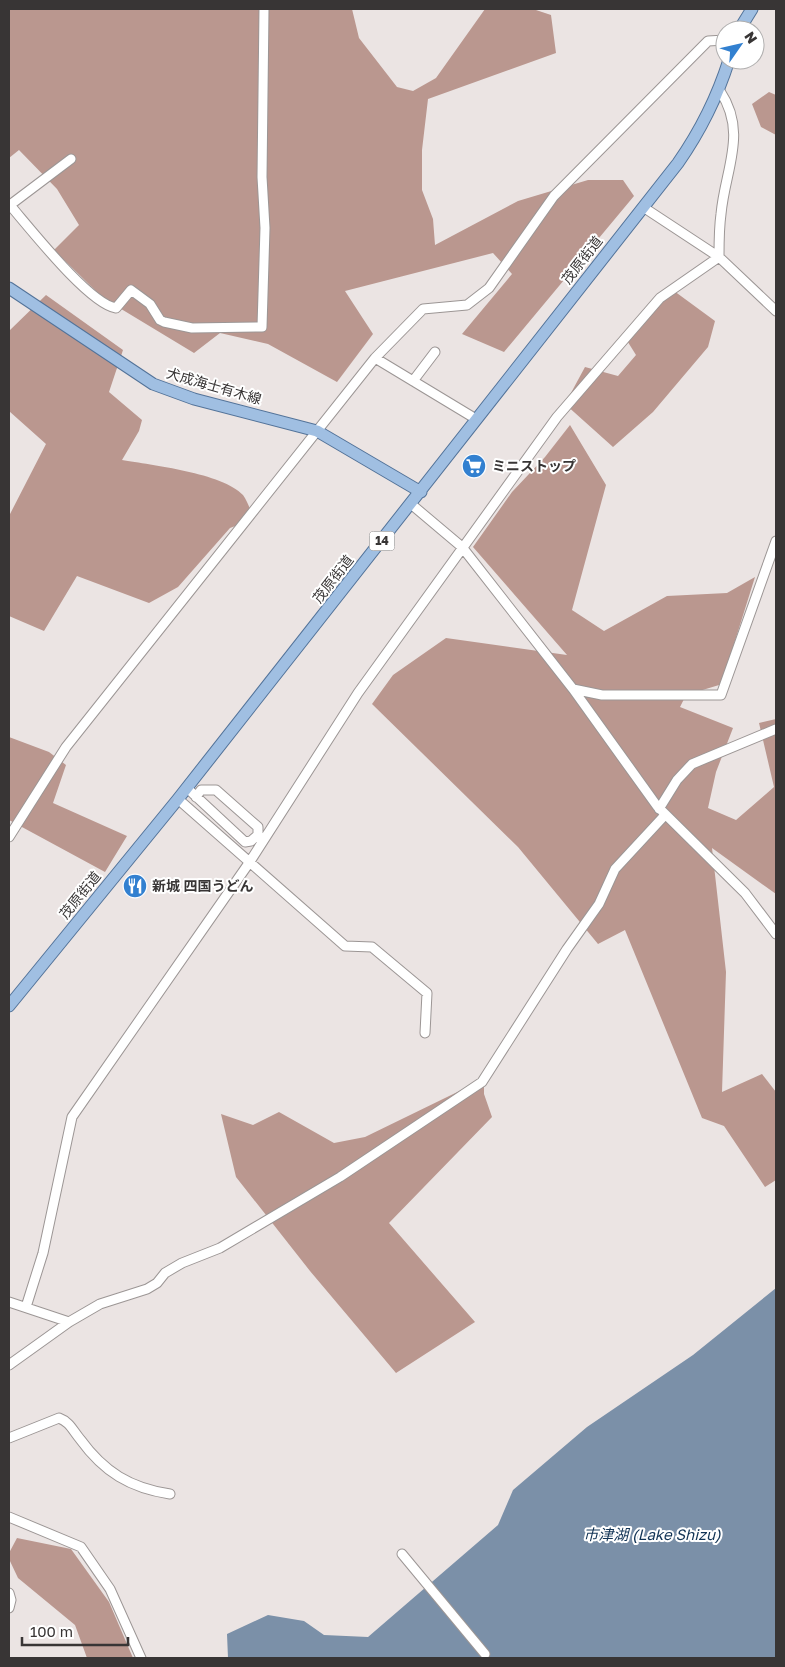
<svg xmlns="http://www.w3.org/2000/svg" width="785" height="1667" font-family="'Golos Text','Noto Sans JP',sans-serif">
	<rect width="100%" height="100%" fill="#ebe4e3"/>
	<!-- forest -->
	<path fill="#ba978f" d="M9,9H352L359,38L397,87L413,91L436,78L485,9H533L551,15L556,53L428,99L422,150V190L433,219L435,245L518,201L588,180H623L634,196L504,352L462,334L512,274L493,253L345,291L373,334L337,382L268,344L220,333L194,353L103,298L54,250L79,225L57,189L19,150L9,158Z
		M769,92L776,95V135L761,127L752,104Z
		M670,288L715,321L708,347L653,412L613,447L565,404L585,367L618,376L636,355L626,339Z
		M46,295L123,350L109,392L142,420L139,431L122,460C151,465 223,473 243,495C246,499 248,504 250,509L246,522L230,528L178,587L149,603L77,576L44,631L9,616V516L46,444L9,411V331Z
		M570,425L606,485L572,610L604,631L667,596L727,593L755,577L734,644L729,682L686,695L680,707L733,728L716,772L708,808L736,820L774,787L759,723L776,719V894L712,848L726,972L722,1092L762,1074L776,1092V1180L765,1187L724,1126L702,1118L625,930L598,944L518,847L372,704L393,675L446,638L567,655L473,547L512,492L545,457Z
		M9,737L49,752L66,765L53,803L127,836L105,872L9,820Z
		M484,1079V1094L492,1117L389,1223L475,1322L396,1373L310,1271L236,1177L221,1114L253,1125L279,1112L334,1143L365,1137Z
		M17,1538L71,1549L109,1602L133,1658H87L75,1625L18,1578L9,1559V1553Z"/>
	<!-- water -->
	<path fill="#7b90a8" d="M776,1288V1658H228L227,1634L268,1615L304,1621L324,1635L368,1637L498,1525L513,1490L587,1427L693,1355Z"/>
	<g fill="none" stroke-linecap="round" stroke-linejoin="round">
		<!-- minor casing -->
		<g stroke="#9c9695" stroke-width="11">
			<path id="minor" d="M9,204C29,227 89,304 116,308L131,290L150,304L160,320L164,322L192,328L262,327L265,228L262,177L264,9
				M10,205L71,159
				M643,207L719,257L776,311
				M719,257C719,243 719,228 721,214C725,169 748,133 720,91
				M375,358L476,419
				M413,381L435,352
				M411,504L462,547L573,689L657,806L745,893L776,934
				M573,689L602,695H721L776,541
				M187,788L245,842L251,841L258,835V827L216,790H201L196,797
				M178,799L345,946L372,947L427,993L425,1033
				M659,809L677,780L692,764L776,729
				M9,837L66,747L375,358L423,309L467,305L489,288L554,196L708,41L725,40
				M9,1302L69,1322L100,1304L147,1289L157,1283L165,1273L182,1263L220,1248L340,1177L482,1082L567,949L599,904L615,869L665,815
				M26,1307L43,1253L72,1117L249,863L358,693L557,417L660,298L719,257
				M9,1365L69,1322
				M9,1438L59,1418C70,1422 73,1431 80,1439C104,1472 130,1488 170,1494
				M9,1517L81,1547L110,1589L141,1658
				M402,1554L485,1654
				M9,1593L11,1600L9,1608"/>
		</g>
		<!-- major casing -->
		<g stroke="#537399" stroke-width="13">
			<path id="major" d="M739,30L752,9
				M9,288L153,384L194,399L317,431L421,492
				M9,1006L178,799L678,163C701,130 717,98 729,60"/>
		</g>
		<!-- minor -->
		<use href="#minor" stroke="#fff" stroke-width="9"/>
		<!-- major -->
		<use href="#major" stroke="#a0bfe2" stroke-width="11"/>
	</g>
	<!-- icons -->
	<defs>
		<g id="supermarket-disc" transform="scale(1.25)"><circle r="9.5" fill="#3280d0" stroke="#fff"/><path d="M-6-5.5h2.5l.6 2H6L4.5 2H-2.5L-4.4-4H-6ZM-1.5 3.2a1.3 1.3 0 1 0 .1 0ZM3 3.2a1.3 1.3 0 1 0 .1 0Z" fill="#fff"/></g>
		<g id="restaurant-disc" transform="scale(1.25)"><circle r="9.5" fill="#3280d0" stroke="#fff"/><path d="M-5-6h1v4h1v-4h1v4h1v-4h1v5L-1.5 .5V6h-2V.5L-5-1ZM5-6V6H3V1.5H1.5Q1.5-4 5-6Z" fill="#fff"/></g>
	</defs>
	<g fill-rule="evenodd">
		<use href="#supermarket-disc" x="474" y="466"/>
		<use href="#restaurant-disc" x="135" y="886"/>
	</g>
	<g text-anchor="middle" stroke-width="4" stroke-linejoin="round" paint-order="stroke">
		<!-- shield labels -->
		<rect fill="#fff" stroke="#747272" stroke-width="1" x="369.5" y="531.5" width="25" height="19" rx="4"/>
		<g font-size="12" font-weight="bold" fill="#383535">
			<text x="382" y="545">14</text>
		</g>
		<!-- street labels -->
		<g font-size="14" fill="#383535" stroke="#fff">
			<text transform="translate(582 260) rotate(-52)" y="5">茂原街道</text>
			<text transform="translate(214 386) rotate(16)" y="5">犬成海士有木線</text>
			<text transform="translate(333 579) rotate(-52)" y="5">茂原街道</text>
			<text transform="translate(80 895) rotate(-51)" y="5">茂原街道</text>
		</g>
		<!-- poi labels -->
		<g font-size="14" font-weight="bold" fill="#383535" stroke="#fff" text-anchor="start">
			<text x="492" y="471">ミニストップ</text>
			<text x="152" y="891">新城 四国うどん</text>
		</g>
		<!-- water labels -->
		<g font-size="15" font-style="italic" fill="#135" stroke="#fff">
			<text x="652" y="1540">市津湖 (Lake Shizu)</text>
		</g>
	</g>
	<!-- border -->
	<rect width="785" height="1667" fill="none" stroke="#383535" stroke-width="20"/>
	<!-- north arrow -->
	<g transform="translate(740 45) rotate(56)"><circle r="24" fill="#ffffff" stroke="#afaeae"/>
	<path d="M0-4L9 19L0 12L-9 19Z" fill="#3280d0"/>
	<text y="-8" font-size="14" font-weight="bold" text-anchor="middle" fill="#383535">N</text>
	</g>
	<!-- scale -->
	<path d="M22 1637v8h106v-8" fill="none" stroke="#383535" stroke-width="2.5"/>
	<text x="30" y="1637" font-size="15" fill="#383535" stroke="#ffffff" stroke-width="4" paint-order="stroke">100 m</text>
</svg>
